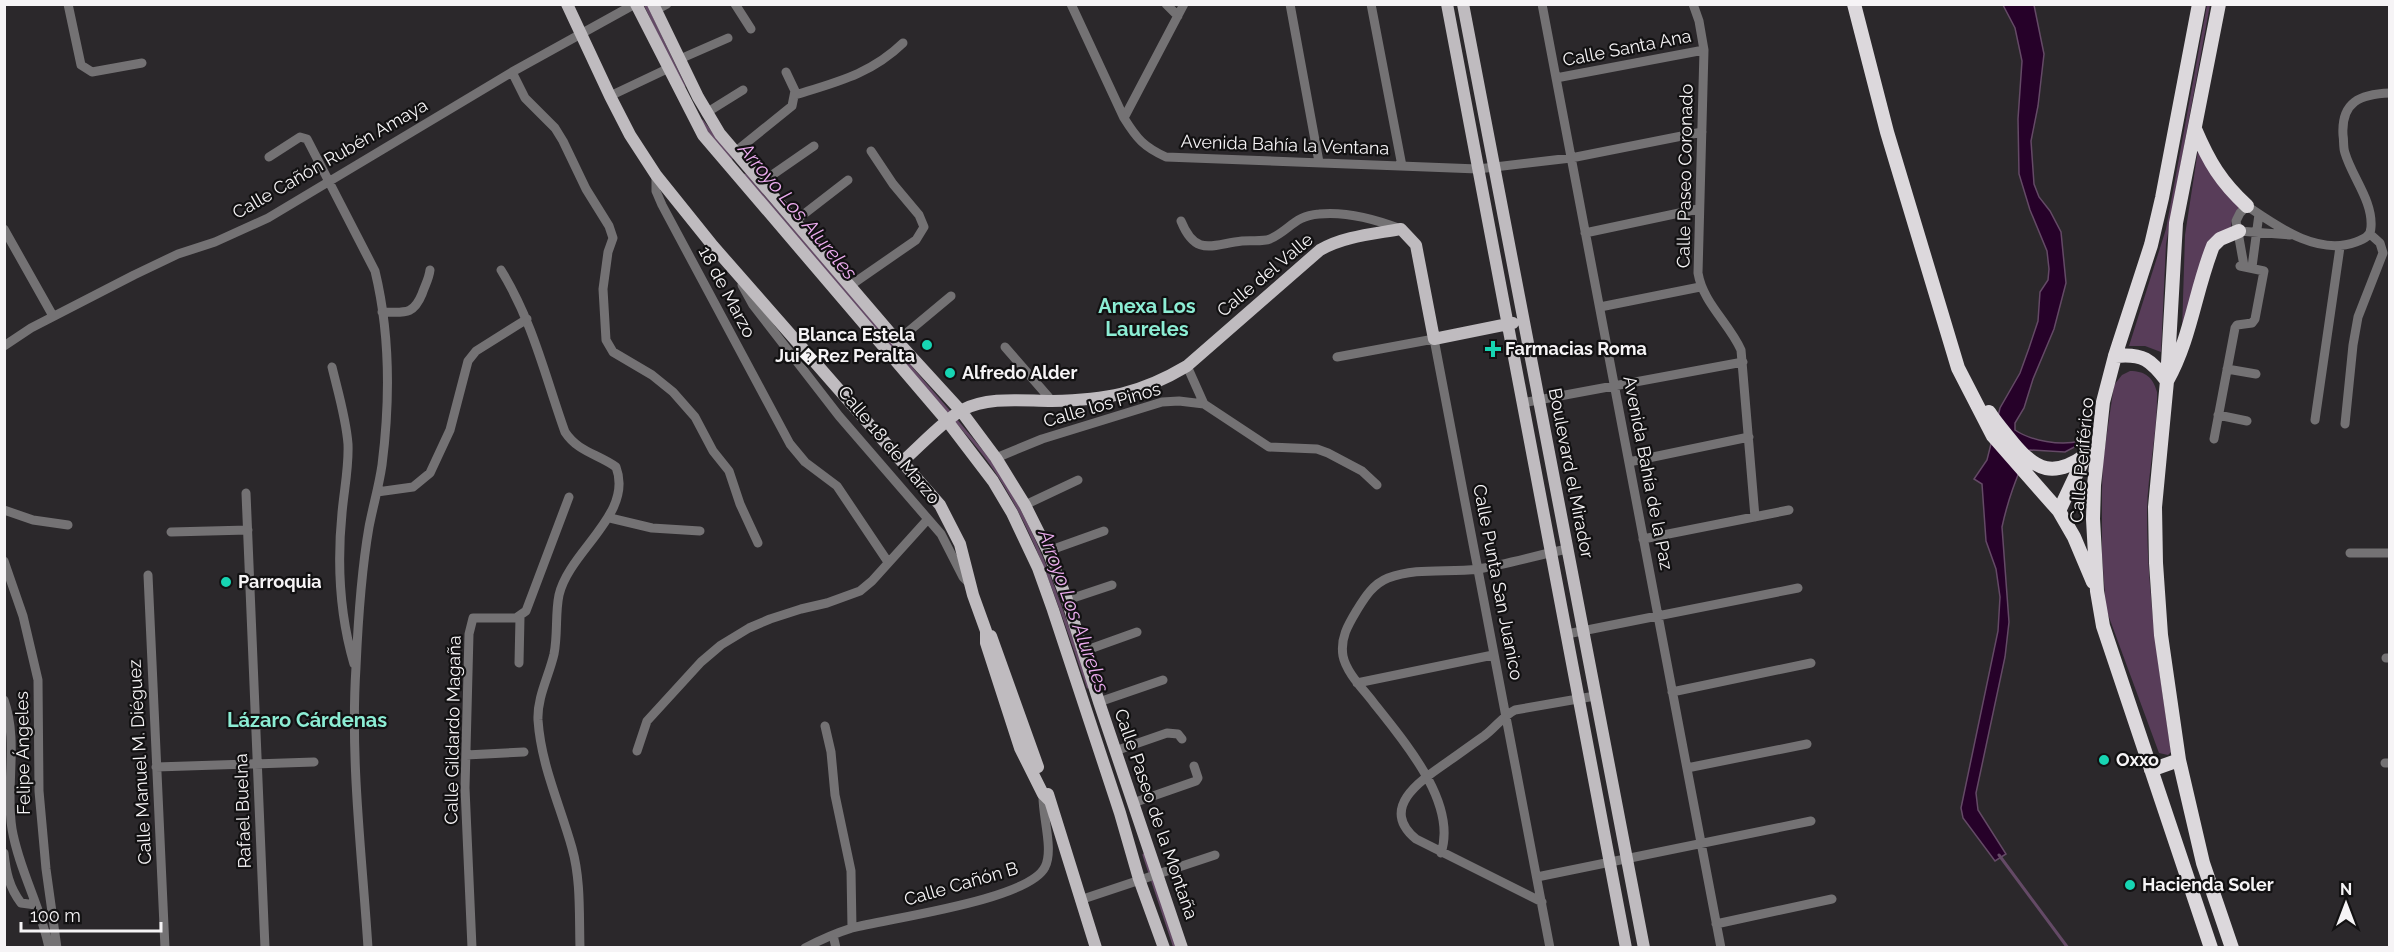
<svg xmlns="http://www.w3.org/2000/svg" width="2394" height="952" font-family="Raleway,sans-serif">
	<rect width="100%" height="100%" fill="#2b282b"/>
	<!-- green -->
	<path fill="#583d59" d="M2207,5H2210L2166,244L2161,352L2145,346H2129L2166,229Z
		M2198,150L2242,208L2232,219L2231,227L2215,237L2182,332L2185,235Z
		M2130,371C2145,371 2153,377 2157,392C2158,433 2147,474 2147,515C2147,595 2160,674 2171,752L2168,755L2159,753L2106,609L2102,555V489L2103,461L2114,385L2122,375Z"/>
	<!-- water -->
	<path fill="#260129" stroke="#644a66" stroke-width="1.5" d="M2003,5H2034L2044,54L2038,106L2031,141L2034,184L2039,197L2050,211L2061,232L2066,283L2054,329L2033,379L2024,408L2015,423V430C2031,441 2061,446 2080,441V444L2065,452L2030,450L2027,453C2016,479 2008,499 2002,527L2009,622L2005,657L1976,793L1978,810L2006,854L1995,861L1963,818L1961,808L1998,631L2000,597L1996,569L1986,541L1982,484L1974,479L1987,460L2000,408L2020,373L2029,348L2038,321L2040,292L2048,280L2049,269L2047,251L2030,210L2019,174L2018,119L2022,61L2015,28Z"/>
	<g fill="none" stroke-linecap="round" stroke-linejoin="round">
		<!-- stream -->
		<path stroke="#644a66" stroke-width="3" d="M645,4L684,86
			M702,121L731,159
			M745,175L950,413
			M954,418C968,435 983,451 994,468C1039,534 1062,612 1088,687
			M1144,855L1175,948
			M1999,855L2068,948"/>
		<!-- minor -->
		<path stroke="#747274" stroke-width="9" d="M68,4L81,65L92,72L142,63
			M735,4L751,29
			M1071,4L1124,118C1137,139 1144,147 1166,157L1478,169L1571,158L1702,132
			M1166,4L1178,16
			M1290,4L1319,162
			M1371,4L1402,166
			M1542,4L1721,948
			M1693,4L1699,21L1704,50L1698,273C1703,303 1729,323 1741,350L1755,517
			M656,10L667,4
			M680,59L728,38
			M512,72L525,98L555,128L563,141L586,189L609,226L613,238L608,252L603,289L606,340L613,352L652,375L673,392L695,417L713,451L729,471L740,504L758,543
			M1556,78L1704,50
			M795,95C837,82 871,74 903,43
			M610,96L667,69
			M706,113L743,90
			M1124,118L1184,4
			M735,152L792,106L795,91L786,72
			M269,157L300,137L307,139L375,271C390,333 390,402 382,465C379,486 373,506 369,527C361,573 358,621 356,667C350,761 362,854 368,948
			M656,175V191L662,205L790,444L805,462L837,486L888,562
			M762,182L814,146
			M795,221L848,180
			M1181,221C1196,258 1213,244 1242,241C1251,240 1262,242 1270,239C1290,230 1294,216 1319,214C1347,211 1375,219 1401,229
			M4,229L53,316
			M2239,231L2290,235
			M1585,233L1698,209
			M2244,266L2236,221L2240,213L2247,206C2278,227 2317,256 2356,242C2364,239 2371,236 2371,227C2373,201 2352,177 2345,153C2343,148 2344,141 2343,135C2341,102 2360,94 2390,93
			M2252,267L2259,214
			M501,270C533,322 545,376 565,432C578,452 598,454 616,467C634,514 569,551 559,595C555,614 558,634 554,654C549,676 537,697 538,720C541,765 560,805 572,848C581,880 579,914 580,948
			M742,285L753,305L839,416L941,534L963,577L969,583
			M851,285L916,240L924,227L919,215L893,184L871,151
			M1600,307L1700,287
			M382,312C404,312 413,316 422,294C425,285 429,279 430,270
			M897,341L951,296
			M4,346L31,328L134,275L178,254L215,242L268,218L512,72L635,4
			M1005,347L1052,401
			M1337,357L1434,339L1550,948
			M1187,366L1204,404
			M332,367C338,392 346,418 348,444C349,467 344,490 342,513C337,563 340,616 354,664
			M2227,369L2256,374
			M1522,403L1743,362
			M2218,415L2247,421
			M2315,420L2340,247
			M2345,424L2353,345L2358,317L2383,253L2380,243L2370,234
			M2214,439L2235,328L2237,325L2252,323L2255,319L2264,271L2240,266
			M996,458L1042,439L1162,402L1179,401L1204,404L1269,447L1317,449L1328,453L1362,471L1377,485
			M1629,462L1749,437
			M377,492L413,487L430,473L450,430L468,361L476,351L527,319
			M246,493L265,948
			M1025,505L1078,480
			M4,510L33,520L68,525
			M610,518L652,528L700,531
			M171,532L248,530
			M1643,539L1789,510
			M1048,551L1104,531
			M2350,553H2390
			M4,561L23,616L38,680L39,791L46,869L57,948
			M148,575L165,948
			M1067,600L1112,585
			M1567,634L1798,588
			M1084,651L1137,632
			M2386,658H2390
			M519,663L520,617
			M1357,683L1493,655
			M1672,692L1811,663
			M4,700C19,742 5,786 12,829C19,870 41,907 49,948
			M1099,702L1163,680
			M825,726L831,752L835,795L851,871L852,928
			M637,751L647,721L701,662L721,645L749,628L770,619L801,609L827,603L860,591L872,581L928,519
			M1115,751L1167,733L1178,734L1182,739
			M466,755L524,752
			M2385,763H2390
			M156,767L314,762
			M1687,768L1807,744
			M1133,803L1196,781L1198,778L1194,766
			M4,853C6,872 9,887 21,903L36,905
			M1441,853C1458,802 1402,739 1373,702C1363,689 1346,672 1343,656C1340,638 1348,625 1357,610C1365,597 1373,584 1388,578C1418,567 1448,573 1478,569C1508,564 1538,555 1567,549
			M1537,877L1811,821
			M1080,900L1215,855
			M1542,902L1416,839C1379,808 1420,781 1446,763C1459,754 1471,745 1484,736C1495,728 1503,716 1515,710L1595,696
			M1716,924L1832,899
			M833,935L836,948
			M472,948L465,788L469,634L473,618H516L526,611L569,497
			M805,948C820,940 836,933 852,928C890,918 1029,900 1045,867C1054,850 1042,815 1043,794L1046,793"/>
		<!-- major -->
		<path stroke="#bfbbbf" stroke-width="12" d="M567,4L610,96L630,135L656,175L713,246L940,505L960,544L973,595L986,631V643L1020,748L1043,794L1049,800
			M636,4L703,135L948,422L993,481L1012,513L1038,568L1053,610L1120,813L1139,879L1164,948
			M653,4L698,97L720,134L897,341L961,411L996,458L1025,505L1048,551L1067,600L1099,702L1182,948
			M1447,4L1626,948
			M1463,4L1644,948
			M903,461C919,447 944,420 962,410C989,396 1023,401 1052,401C1106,400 1140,394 1187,366L1320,250C1344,236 1374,234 1401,229L1416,245L1434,339L1513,323
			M991,636L1038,767
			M1048,794L1096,948"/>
		<!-- highway -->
		<path stroke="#dcd8dc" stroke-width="14" d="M1854,4L1887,132L1958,368L1993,436L2059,511L2074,537L2093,582
			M2199,4L2162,198L2151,245L2115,356L2103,402L2094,485L2093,519L2097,591L2103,626L2211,948
			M2219,4L2176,223L2167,381L2155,507L2156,563L2161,635L2179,760L2203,863L2232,948
			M2195,129C2209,162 2221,182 2247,206
			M2115,356C2143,353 2151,360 2167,381C2191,338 2195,291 2213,246L2220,239L2239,231
			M1989,412C1996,423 2005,433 2013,443C2036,471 2054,478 2086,455
			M2059,511L2085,456
			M2151,770L2179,760"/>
	</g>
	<!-- markers -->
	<g fill="#17d5b3" stroke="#121112" stroke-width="2">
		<circle cx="927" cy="345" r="6"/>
		<path d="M1490 340h6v6h6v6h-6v6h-6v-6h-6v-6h6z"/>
		<circle cx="950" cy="373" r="6"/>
		<circle cx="226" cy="582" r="6"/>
		<circle cx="2104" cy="760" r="6"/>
		<circle cx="2130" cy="885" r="6"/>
	</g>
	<g text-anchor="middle" stroke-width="4.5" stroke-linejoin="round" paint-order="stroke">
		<!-- street labels -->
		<g font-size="18" fill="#f6f4f6" stroke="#121112">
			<text transform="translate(1627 48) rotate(-11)" y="6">Calle Santa Ana</text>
			<text transform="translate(1285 145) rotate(2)" y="6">Avenida Bahía la Ventana</text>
			<text transform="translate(330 159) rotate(-30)" y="6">Calle Cañón Rubén Amaya</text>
			<text transform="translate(1685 176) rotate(-89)" y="6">Calle Paseo Coronado</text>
			<text transform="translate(1265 275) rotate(-40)" y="6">Calle del Valle</text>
			<text transform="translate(727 292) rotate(62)" y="6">18 de Marzo</text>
			<text transform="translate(1102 405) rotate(-16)" y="6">Calle los Pinos</text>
			<text transform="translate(889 445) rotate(50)" y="6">Calle 18 de Marzo</text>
			<text transform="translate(2082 460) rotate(-85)" y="6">Calle Periférico</text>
			<text transform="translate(1571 473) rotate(79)" y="6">Boulevard el Mirador</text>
			<text transform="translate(1648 473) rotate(79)" y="6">Avenida Bahía de la Paz</text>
			<text transform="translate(1498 582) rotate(79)" y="6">Calle Punta San Juanico</text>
			<text transform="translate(453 730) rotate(-89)" y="6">Calle Gildardo Magaña</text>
			<text transform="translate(23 753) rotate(-91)" y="6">Felipe Ángeles</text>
			<text transform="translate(140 762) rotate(-93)" y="6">Calle Manuel M. Diéguez</text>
			<text transform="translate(243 811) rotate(-92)" y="6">Rafael Buelna</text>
			<text transform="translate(1156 814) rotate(71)" y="6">Calle Paseo de la Montaña</text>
			<text transform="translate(961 884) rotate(-16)" y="6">Calle Cañón B</text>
		</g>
		<!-- poi labels -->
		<g font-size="18" font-weight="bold" fill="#f6f4f6" stroke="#121112" text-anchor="start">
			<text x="915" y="341" text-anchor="end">Blanca Estela<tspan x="915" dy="21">Jui�Rez Peralta</tspan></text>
			<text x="1505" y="355">Farmacias Roma</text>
			<text x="962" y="379">Alfredo Alder</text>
			<text x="238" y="588">Parroquia</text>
			<text x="2116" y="766">Oxxo</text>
			<text x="2142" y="891">Hacienda Soler</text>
		</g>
		<!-- water labels -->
		<g font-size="20" font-style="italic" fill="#eeadf1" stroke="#121112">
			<text transform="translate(798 211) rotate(50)" y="7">Arroyo Los Alureles</text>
			<text transform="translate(1074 611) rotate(70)" y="7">Arroyo Los Alureles</text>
		</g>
		<!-- neighbourhood labels -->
		<g font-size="20" font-weight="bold" fill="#8cedd4" stroke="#121112">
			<text x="1147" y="313">Anexa Los<tspan x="1147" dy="23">Laureles</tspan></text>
			<text x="307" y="727">Lázaro Cárdenas</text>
		</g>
	</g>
	<!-- border -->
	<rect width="2394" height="952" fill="none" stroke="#f6f4f6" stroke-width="12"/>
	<!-- north arrow -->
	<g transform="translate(2346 904)" stroke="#121112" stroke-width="4.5" paint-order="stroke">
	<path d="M0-4.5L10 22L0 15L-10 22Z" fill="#f6f4f6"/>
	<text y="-9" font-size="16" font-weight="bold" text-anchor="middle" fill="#f6f4f6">N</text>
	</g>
	<!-- scale -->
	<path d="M21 922v9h140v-9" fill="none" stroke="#f6f4f6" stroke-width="3"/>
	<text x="30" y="922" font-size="18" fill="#f6f4f6" stroke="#121112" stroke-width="4.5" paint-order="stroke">100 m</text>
</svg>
